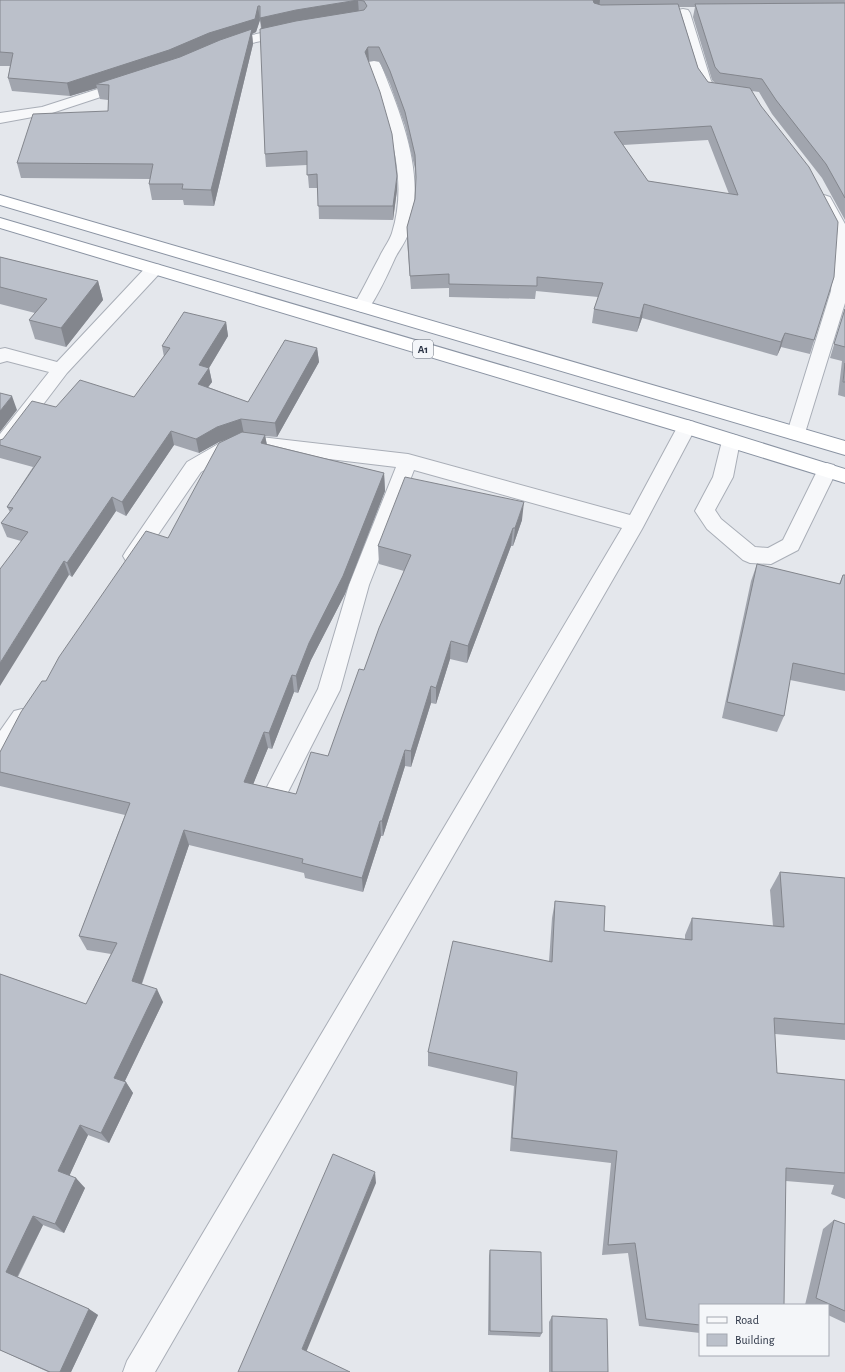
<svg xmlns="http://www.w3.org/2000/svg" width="845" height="1372" font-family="'Alegreya Sans',sans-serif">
	<rect width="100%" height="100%" fill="#e4e7ec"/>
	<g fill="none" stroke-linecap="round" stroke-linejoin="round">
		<!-- minor casing -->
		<g stroke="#a9aeb7" stroke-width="2">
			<path id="minor" d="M683,9L688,10L690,13L711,81L717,88L724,90L726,93L724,96L719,97L707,95L697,81L676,13L678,10Z
				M289,27L294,28L296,31L294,34L252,43L224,53L219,52L217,49L219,46L243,37Z
				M374,61L379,62L381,65C402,117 427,177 408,234C405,243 399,250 395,258C387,276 379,293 368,310L362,312L356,310L353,306C363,290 370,274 379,258C383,249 389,242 392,233C410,176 387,118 367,65L369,62Z
				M126,80L131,81L133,84L131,87L49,114L0,123V113L42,107Z
				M824,195L830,197L845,224V303L805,433L803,438L796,440L789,438L787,433L831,291L835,235L816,200L818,197Z
				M154,264L160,265L162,269L160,273L67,373L7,452L0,454V434L49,372L7,361L0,363V349L5,348L57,362L148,265Z
				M687,420L694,422L696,427L642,529L155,1372H123L127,1361L622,528L414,470L369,585L340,690L287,794L279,797L271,794L267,787L318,689L349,585L396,467L245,449L234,453L201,472L140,561L133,564L126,561L123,556L126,551L187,462L220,443L244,435L408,454L630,515L680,422Z
				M731,434L738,436L740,441L733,477L715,510L721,519L755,547L768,548L783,540L820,465L827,463L834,465L837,470L798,550L771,564L750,563L743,560L707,529L695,511L713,477L722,441L724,436Z
				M22,709L30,711L33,718L8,756L0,759V731L14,711Z"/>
		</g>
		<!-- highway casing -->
		<g stroke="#8b94a3" stroke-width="2">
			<path id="highway" d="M0,195L845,441V455L0,205Z
				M0,218L694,422L845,469V483L680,432L0,228Z"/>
		</g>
		<!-- minor -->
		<use href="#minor" fill="#f7f8fa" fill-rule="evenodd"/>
		<!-- highway -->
		<use href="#highway" fill="#fff" fill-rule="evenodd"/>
	</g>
	<!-- wall -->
	<path fill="#a1a5ae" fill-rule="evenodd" d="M0,0H845V220L822,178L772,114L759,92L752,91L834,277L810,354L781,347L777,356L642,318L637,332L592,323L594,309L598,297L536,291L535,299L449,297V288L411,289L407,241V227L415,199L416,183L415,169L405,126L390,84L379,61H368L397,190L393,220L319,219L318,188H309L307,165L266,167L265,154L261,29L260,20L256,32L252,34L253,44L214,206L184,205L183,200H152L149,184L150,179L21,178L17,163L108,111V100L100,99L97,88L70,96L12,91L8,78L10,66H0ZM679,7H695L693,17L712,80L715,83L708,82L698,68ZM708,140L729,194L648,181L623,145Z
		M0,257L98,281L103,300L66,347L35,339L29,320L35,313L0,304Z
		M845,308V397L838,395L842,361L830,358Z
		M226,322L228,336L209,368L212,382L208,387L248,402L317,348L319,362L277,437L265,436L267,444L384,473L385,491L345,594L311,660L298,693L294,692L272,749L268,748L253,784L296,794L328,756L364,670L404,571L379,564L378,546L522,520L513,546H511L467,663L450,659L436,704L431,703L411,767L405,766L383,836H381L363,892L305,878L304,873L189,845L142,984L163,1002L125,1081L133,1093L109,1143L88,1135L69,1176L85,1188L64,1233L43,1225L18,1277L89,1309L98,1315L71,1372H48L0,1350V974L86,1004L111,954L87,950L79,936L125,815L0,786V752L46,681L168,538L227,439L219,442L199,453L174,445L126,516L116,511L72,577L21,541L7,537L1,523L10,512L7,507L33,467L0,458V440L3,439L56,407L134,397L164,357L162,346Z
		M757,564L839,584L843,575H845V691L790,680L784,716L777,732L722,718L751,581Z
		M780,872L845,878V1040L775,1034L777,1073L845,1080V1199L831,1194L834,1185L786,1181L700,1305V1333L639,1326L628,1253L602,1255L611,1163L510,1151L514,1086L428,1066V1052L549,961L552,918L555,901L604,931L685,939V935L692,918L773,926L770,890Z
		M834,1220L845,1224V1323L828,1315V1305H805L823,1229Z
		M490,1250L542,1333L540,1337L488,1335L489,1256Z
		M552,1316L608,1372H549V1322Z"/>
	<!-- shaded-wall -->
	<path fill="#83868d" d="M358,0L359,14L262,31L260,18L296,10Z
		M592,0H600L599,8L594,9Z
		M258,6L260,20L256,32L252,34L253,44L214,206L211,190L171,64L96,84L97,88L70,96L67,83Z
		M368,47L369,61L366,66L365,52Z
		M397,176V190L393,220V206Z
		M98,281L103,300L66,347L61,328Z
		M644,304L642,318L637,332L640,318Z
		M226,322L228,336L209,368L212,382L200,398L198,384L199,365Z
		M785,333L781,347L777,356L781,342Z
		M317,348L319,362L277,437L275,423Z
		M12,396L17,410L0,432V411Z
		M241,419L244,434L219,442L199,453L196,439L217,427Z
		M171,431L174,445L126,516L122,502Z
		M265,435L268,453L261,443Z
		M384,473L385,491L345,594L311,660L298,693L296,676L309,643Z
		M112,497L116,511L72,577L67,563Z
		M524,502L522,520L513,546L515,528Z
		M513,528L511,546L467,663L468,646Z
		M64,561L69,575L0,686V663Z
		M451,641L450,659L436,704V688Z
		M292,675L294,692L272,749L269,733Z
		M431,686V703L411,767V751Z
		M264,732L268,748L248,797L244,782Z
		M405,750V766L383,836L382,821Z
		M380,821L381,836L363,892L362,878Z
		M184,830L189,845L138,994L132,981Z
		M157,989L163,1002L121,1089L114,1078Z
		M126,1082L133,1093L109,1143L101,1133Z
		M80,1125L88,1135L67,1181L58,1171Z
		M375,1172L376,1183L305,1355L302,1349Z
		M76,1178L85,1188L64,1233L55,1224Z
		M33,1216L43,1225L16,1279L6,1272Z
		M89,1309L98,1315L71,1372H60Z"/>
	<!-- building -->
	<path fill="#bbc0ca" stroke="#83868d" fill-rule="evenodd" d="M0,0H593L594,3L601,5L678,4L698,68L708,82L750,88L761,106L809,167L838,222L834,277L814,340L785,333L781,342L644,304L640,318L594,309L603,283L537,277V286L449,284V274L410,276L407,227L415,199L416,177L415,155L405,112L390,71L379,47H368L365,52L380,92L392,134L397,176L393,206H318L317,174L307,175V151L265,154L260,29L296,21L364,10L367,6L364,1L358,0L296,10L260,18V6H258L255,19L209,33L169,50L67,83L8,78L13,53L0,52ZM711,126L738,195L648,181L614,132Z
		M845,3V198L826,164L776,100L762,79L720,73L715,67L695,4Z
		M252,29L211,190L182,189L183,184H149L153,164L17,163L33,114L108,111L109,85L96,84L180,57L220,40Z
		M0,257L98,281L61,328L29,320L47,299L0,287Z
		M845,309V347L834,344Z
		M184,312L226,322L199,365L209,368L198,384L248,402L285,340L317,348L275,423L241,419L217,427L196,439L171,431L122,502L112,497L67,563L64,561L0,663V569L28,532L1,523L13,508L7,507L41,457L0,445V440L3,439L32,401L56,407L80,380L134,397L170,348L162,346Z
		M845,363V382H843Z
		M0,393L12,396L0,411Z
		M242,432L265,435L261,443L384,473L343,576L309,643L296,676L292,675L269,733L264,732L244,782L296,794L311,752L328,756L359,669L364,670L379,628L411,555L378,546L405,477L524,502L515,528H513L468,646L451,641L436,688L431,686L411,751L405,750L382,821H380L362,878L302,863L303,859L184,830L132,981L157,989L114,1078L126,1082L101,1133L80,1125L58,1171L76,1178L55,1224L33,1216L6,1272L89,1309L60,1372H50L0,1350V974L86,1004L117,943L79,936L130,803L0,772V752L21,712L42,681H46L59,657L146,531L168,538L219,443Z
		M757,564L840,584L843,575H845V674L793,663L784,716L727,702Z
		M780,872L845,878V1024L774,1018L777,1073L845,1080V1173L786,1168L784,1305H700V1325L646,1319L635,1243L608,1245L617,1151L512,1138L517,1072L428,1052L453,941L552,962L555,901L605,906L604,931L692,940V918L784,927Z
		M333,1154L375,1172L302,1349L350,1372H238Z
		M834,1220L845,1224V1311L816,1298Z
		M490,1250L541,1252L542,1333L490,1331Z
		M552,1316L607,1319L608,1372H552Z"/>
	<g text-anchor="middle" stroke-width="3" stroke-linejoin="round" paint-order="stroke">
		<!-- shield labels -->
		<rect fill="#f4f6f9" stroke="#676e7b" stroke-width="1" x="413" y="340" width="20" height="18" rx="3"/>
		<g font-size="11" font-weight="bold" fill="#2b3445">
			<text x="423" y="353">A1</text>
		</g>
	</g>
	<!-- legend -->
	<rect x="699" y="1304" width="130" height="52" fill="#f4f6f9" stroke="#a4a8b1"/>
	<rect x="707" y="1317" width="20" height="6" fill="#f7f8fa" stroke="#a4a8b1"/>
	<text x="735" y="1324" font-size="12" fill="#2b3445">Road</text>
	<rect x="707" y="1334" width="20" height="12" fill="#bbc0ca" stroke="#a4a8b1"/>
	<text x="735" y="1344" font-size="12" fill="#2b3445">Building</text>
</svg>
